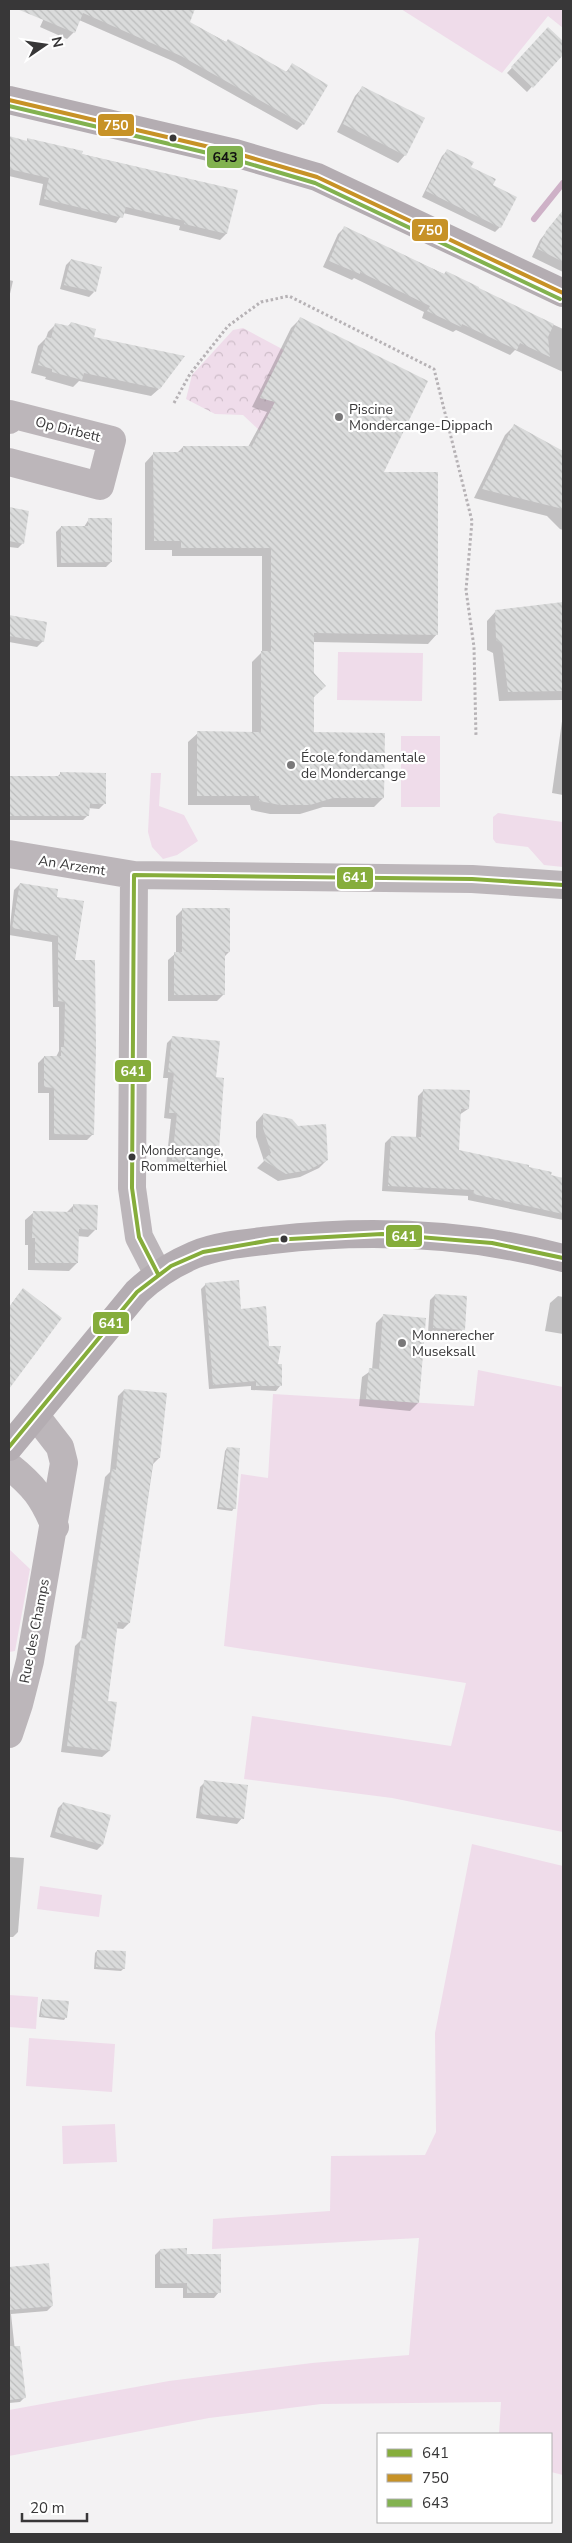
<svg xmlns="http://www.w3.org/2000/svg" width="572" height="2543" font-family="'Nunito Sans',sans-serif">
	<defs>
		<pattern id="park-crowns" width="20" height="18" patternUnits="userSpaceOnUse" patternTransform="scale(1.25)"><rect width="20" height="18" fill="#efdcea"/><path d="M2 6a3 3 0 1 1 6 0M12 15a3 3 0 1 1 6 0" fill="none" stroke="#cebdc9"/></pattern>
		<pattern id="building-back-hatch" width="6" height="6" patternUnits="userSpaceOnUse" patternTransform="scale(1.25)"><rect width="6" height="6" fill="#dadbdb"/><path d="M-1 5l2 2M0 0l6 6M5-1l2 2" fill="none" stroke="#bcbdbd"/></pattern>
	</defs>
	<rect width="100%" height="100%" fill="#f3f2f3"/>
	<!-- green -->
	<path fill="#efdcea" d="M401,9H563V28L548,16L502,73Z
		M338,652L423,653L422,701L337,700Z
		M401,736H440V807H401Z
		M151,773H161L159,806L184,815L198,841L177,855L163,859L152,847L148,832Z
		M498,813L563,822V867L544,865L528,847L496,843L493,839V817Z
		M478,1370L563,1387V1832L392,1798L244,1779L252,1716L451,1746L466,1683L224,1646L241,1474L268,1478L273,1394L474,1406Z
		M9,1549L30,1569L15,1651L9,1652Z
		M472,1844L563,1866V2475L551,2472V2434H499L501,2402L321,2404L209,2418L9,2456V2410L169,2381L312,2363L409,2355L419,2238L212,2249L213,2219L330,2211L331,2156L425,2155L436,2132L435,2033Z
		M40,1886L102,1895L99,1917L37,1909Z
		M9,1995L38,1997L36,2029L9,2027Z
		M29,2038L115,2044L112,2092L26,2086Z
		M115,2124L117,2162L63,2164L62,2126Z"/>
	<!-- park -->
	<path fill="url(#park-crowns)" d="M243,328L284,350L260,397L275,402L260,431L243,415L215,414L186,399L192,375L233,330Z"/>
	<!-- shadow -->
	<path fill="#0003" d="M48,9H194L188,22L285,73L292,65L303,124L297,130L175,62L79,20L74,32L67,39L40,27Z
		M548,29L563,43V53L527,92L507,73Z
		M362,88L405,155L398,163L337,132L355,96Z
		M9,138L26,142L28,139L81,154L236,191L226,234L220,240L179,230L180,226L123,213L116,223L39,205L43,184L9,176Z
		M447,151L491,185L500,227L495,232L422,197L442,156Z
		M563,211V272L532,257L540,240Z
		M344,228L563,329V372L515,350L510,355L456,330L453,332L422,318L424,312L354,278L352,280L323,267L338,234Z
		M71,260L94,292L89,297L60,289L66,265Z
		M9,280L13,281L9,298Z
		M300,319L382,473L437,634L428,644L313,642V734L383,798L374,807H323L300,814H270L251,810L250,805H188V742L198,733H252V662L262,652V556H172V550H145V463L154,453H177L183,447H248L267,412L252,407L291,328Z
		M71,323L92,338L159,389L151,396L79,381L73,387L45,379L46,377L31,373L38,346L46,338L48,332L56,324L67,327Z
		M515,425L563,452V530L560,529L547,516L474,498L505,435Z
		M9,509L28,512L23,543L18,548L9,547Z
		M89,519L111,562L106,567H57L56,532L61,527H84Z
		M563,603V700L499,701L493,653L487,650V621L496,611Z
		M9,617L46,623L43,641L37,647L9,642Z
		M563,714V795L552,793Z
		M60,774L104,804L99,809L88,808V815L83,820H9V777H57Z
		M20,884L56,898L93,1134L87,1140H49V1093H38V1063L44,1057H56L59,1051V1007H53L52,942L9,935L14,890Z
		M183,909L229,952L224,957V994L217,1001H168V960L176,953V916Z
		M173,1037L215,1079L219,1119H221L217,1164L210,1170L166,1165L171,1119L164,1118L168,1078H163L167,1043Z
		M424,1090L468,1109L459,1115L458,1151L563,1179V1220L468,1200V1196L382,1191L385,1143L391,1137L416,1138L418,1096Z
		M263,1114L327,1160L319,1168L300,1177L278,1181L257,1168L264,1161L256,1137V1122Z
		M73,1206L96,1229L88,1237L77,1236V1263L69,1271L28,1270V1245H25V1220L33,1213H66Z
		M206,1284L239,1310L268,1347L277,1365L280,1386L276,1391L251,1390V1386L209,1389L201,1289Z
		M18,1295L60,1318L9,1386V1308Z
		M435,1295L463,1329L458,1335L428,1333L430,1300Z
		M558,1296L563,1297V1334L545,1331L550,1303Z
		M384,1315L425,1319L418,1403L410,1411L359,1406L362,1377L372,1370L376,1323Z
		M124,1390L159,1458L153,1464L129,1623L123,1629L115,1628L106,1702L109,1751L102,1757L61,1752L75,1646L81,1640L105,1477L110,1472L118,1396Z
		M227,1448L234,1508L232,1511L217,1509L225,1451Z
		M205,1782L242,1818L237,1824L196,1818L200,1787Z
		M63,1803L102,1845L97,1850L50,1837L58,1808Z
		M9,1857L24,1858L18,1932L13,1937H9Z
		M97,1951L124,1968L121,1971L94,1969L95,1953Z
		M43,2000L66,2017L64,2020L39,2017L41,2002Z
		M160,2250L219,2292L214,2298H183V2288H155V2255Z
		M48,2264L52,2306L47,2311L11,2314L15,2351L25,2397L20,2402L9,2403V2268Z"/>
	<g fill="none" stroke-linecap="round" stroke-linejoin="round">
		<!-- stream -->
		<path stroke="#ceb1c7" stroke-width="6" d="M534,219L563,183"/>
	</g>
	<!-- building -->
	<path fill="url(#building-back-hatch)" d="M17,9H195L190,22L226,42L228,39L287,72L292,63L328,85L304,125L181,56L83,13L75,33Z
		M548,27L563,41V55L533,88L511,67Z
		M362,86L425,118L406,156L343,124Z
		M9,136L27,141V138L83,151L82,154L238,190L227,234L184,224L185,221L126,207L123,218L44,199L49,178L9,169Z
		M447,149L474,162L471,167L496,179L493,185L517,197L501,228L426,191Z
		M563,210V262L538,249L546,231Z
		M344,226L444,274L446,271L479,287V288L554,324L548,337L550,357L520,343L517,350L462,324L461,327L427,311L430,306L360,272V274L329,261Z
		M71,259L102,267L96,292L64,285Z
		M300,317L428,381L384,472H438V635L314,633V673L326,686L314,697V732L385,733L384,798H333L310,805H280L259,801V796H197V731L261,732V651H271V548H181V541H154L153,452H183V446H252L275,402L260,398Z
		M71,322L96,329L94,337L185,356L160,389L84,373L82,380L52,372V369L38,365L46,337L51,338L55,323L69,326Z
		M514,424L563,451V509L482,489Z
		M9,507L29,511L24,544L9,541Z
		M88,518H112V562L61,563V526H88Z
		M563,602V691L508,692L502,644L496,640L495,610Z
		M9,615L47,622L44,642L9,636Z
		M60,772L106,773V804H90L89,816H9V776H60Z
		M20,883L58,889L57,897L84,901L75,960H95L96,1048L94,1135L54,1134V1088L44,1087V1056H61V1047H64L65,1002L58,1001V936L12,928Z
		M182,908H230V952H225V995H174V952H182Z
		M172,1036L220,1041L216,1077L224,1078L218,1164L172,1160L177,1113H169L174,1073L168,1072Z
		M423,1089L470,1090L469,1109H461L459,1150L529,1165V1167L552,1172L551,1175L563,1178V1214L473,1194L474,1190L388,1186L391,1136L421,1137Z
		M263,1113L292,1119L298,1126L326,1124L328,1160L309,1170L286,1174L263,1160L271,1153L263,1128Z
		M73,1204L98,1205L97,1230L79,1229L78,1263H35V1238H32L33,1211L73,1212Z
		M239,1280L241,1309L266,1306L269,1346H281L278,1364H282V1386H256V1381L213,1385L205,1283Z
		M23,1288L62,1318L9,1389V1307Z
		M435,1294L467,1296L465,1330L433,1328Z
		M383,1314L426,1318L419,1403L366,1399L369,1368L379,1369Z
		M124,1389L167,1393L160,1458H154L130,1623L118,1622L108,1701L117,1702L110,1751L67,1746L81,1638L86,1639L112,1469L116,1470Z
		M227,1447L240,1448L236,1509L219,1507Z
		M204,1780L248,1785L244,1819L200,1814Z
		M63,1802L111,1815L103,1845L55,1832Z
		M97,1950L126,1951L125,1969L96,1967Z
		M42,1999L69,2001L67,2018L41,2016Z
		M187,2248V2254H221V2293H187V2283L160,2284V2249Z
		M49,2263L53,2306L9,2310V2267Z
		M9,2346H20L26,2398L9,2400Z"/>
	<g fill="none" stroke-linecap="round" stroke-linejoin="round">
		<!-- path -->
		<path stroke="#b6b2b5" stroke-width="3" stroke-dasharray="2.5 2.5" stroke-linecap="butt" d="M174,403L190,374L228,326L261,302L289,296L434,369L472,521L466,590L474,647L476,737"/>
		<!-- minor -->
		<path stroke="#bcb6ba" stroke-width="28" d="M9,420L10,414L112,440L100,486L9,462
			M9,854L134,875L472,879L563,885
			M134,875L132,1188L139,1237L158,1274
			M9,1466C34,1486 43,1498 55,1527
			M9,1734L19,1704L30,1661L64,1463L60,1447L36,1416"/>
		<!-- major -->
		<path stroke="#b4adb2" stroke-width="28" d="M9,100L235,153L317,177L563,293
			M9,1447L137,1292C154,1276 173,1264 194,1255C218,1245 247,1243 272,1240C369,1229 469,1233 563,1258"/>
		<!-- bus-1 casing -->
		<g stroke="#fff" stroke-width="8">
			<path id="bus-1" d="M158,1274L139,1237L132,1188L134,875L472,879L563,885
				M9,1447L137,1292L171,1266L203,1252L272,1240L382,1234L492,1243L563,1258"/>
		</g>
		<!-- bus-2 casing -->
		<g stroke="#fff" stroke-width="8">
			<path id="bus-2" d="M9,100L235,153L317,177L563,293"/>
		</g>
		<!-- bus-3 casing -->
		<g stroke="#fff" stroke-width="8">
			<path id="bus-3" d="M9,106L233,159L315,183L560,299"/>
		</g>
		<!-- bus-1 -->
		<use href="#bus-1" stroke="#86ad3b" stroke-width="4"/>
		<!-- bus-2 -->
		<use href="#bus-2" stroke="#c79227" stroke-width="4"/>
		<!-- bus-3 -->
		<use href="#bus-3" stroke="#82b24f" stroke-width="4"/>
	</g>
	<!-- markers -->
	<g fill="#383738" stroke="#fff" stroke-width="2">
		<circle cx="173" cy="138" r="4.5"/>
		<circle cx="132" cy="1157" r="4.5"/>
		<circle cx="284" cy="1239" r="4.5"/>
	</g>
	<g fill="#797879" stroke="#fff" stroke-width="2">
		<circle cx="339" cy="417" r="5"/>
		<circle cx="291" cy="765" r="5"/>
		<circle cx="402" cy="1343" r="5"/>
	</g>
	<g text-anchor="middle" stroke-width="4.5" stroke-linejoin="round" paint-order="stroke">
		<!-- bus labels -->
		<g font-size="13" fill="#383738" stroke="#fff" text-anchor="start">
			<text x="141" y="1155">Mondercange,<tspan x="141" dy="16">Rommelterhiel</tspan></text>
		</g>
		<!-- poi labels -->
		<g font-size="14" fill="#383738" stroke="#fff" text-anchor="start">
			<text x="349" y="414">Piscine<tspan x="349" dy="16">Mondercange-Dippach</tspan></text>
			<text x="301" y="762">École fondamentale<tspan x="301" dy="16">de Mondercange</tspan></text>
			<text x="412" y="1340">Monnerecher<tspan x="412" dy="16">Museksall</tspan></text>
		</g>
		<!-- street labels -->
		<g font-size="14" fill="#383738" stroke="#fff">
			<text transform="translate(68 429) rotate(14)" y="5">Op Dirbett</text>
			<text transform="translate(72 865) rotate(9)" y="5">An Arzemt</text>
			<text transform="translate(34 1631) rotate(-79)" y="5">Rue des Champs</text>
		</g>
	</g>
	<g stroke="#fff" stroke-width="2">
		<rect x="97" y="113" width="38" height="24" rx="5" fill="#c79227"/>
		<rect x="206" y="145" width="38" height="24" rx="5" fill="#82b24f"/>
		<rect x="411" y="218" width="38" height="24" rx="5" fill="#c79227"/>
		<rect x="336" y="866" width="38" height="24" rx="5" fill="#86ad3b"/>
		<rect x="114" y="1059" width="38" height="24" rx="5" fill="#86ad3b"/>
		<rect x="385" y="1224" width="38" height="24" rx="5" fill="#86ad3b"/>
		<rect x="92" y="1311" width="38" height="24" rx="5" fill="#86ad3b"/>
	</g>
	<g font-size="14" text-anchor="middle" font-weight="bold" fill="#fff">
		<text x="116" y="130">750</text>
		<text x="430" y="235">750</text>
		<text x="355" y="882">641</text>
		<text x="133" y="1076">641</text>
		<text x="404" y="1241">641</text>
		<text x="111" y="1328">641</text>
	</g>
	<g font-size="14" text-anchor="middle" font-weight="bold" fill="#111">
		<text x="225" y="162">643</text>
	</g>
	<!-- border -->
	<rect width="572" height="2543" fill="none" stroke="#383738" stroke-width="20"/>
	<!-- legend -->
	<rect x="377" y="2433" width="175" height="90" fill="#ffffff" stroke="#afafaf"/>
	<rect x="387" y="2449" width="25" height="8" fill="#86ad3b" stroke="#afafaf"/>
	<text x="422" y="2458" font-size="15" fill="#383738">641</text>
	<rect x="387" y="2474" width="25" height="8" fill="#c79227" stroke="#afafaf"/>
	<text x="422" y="2483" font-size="15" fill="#383738">750</text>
	<rect x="387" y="2499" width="25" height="8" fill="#82b24f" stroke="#afafaf"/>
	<text x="422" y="2508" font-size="15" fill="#383738">643</text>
	<!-- north arrow -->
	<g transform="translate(45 45) rotate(77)" stroke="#ffffff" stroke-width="4" paint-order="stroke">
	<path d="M0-4L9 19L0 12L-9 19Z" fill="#383738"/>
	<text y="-8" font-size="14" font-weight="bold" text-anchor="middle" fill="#383738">N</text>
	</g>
	<!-- scale -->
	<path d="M22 2513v8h65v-8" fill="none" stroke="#383738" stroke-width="2.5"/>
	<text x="30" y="2513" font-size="15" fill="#383738" stroke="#ffffff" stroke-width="4" paint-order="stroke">20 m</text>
</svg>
